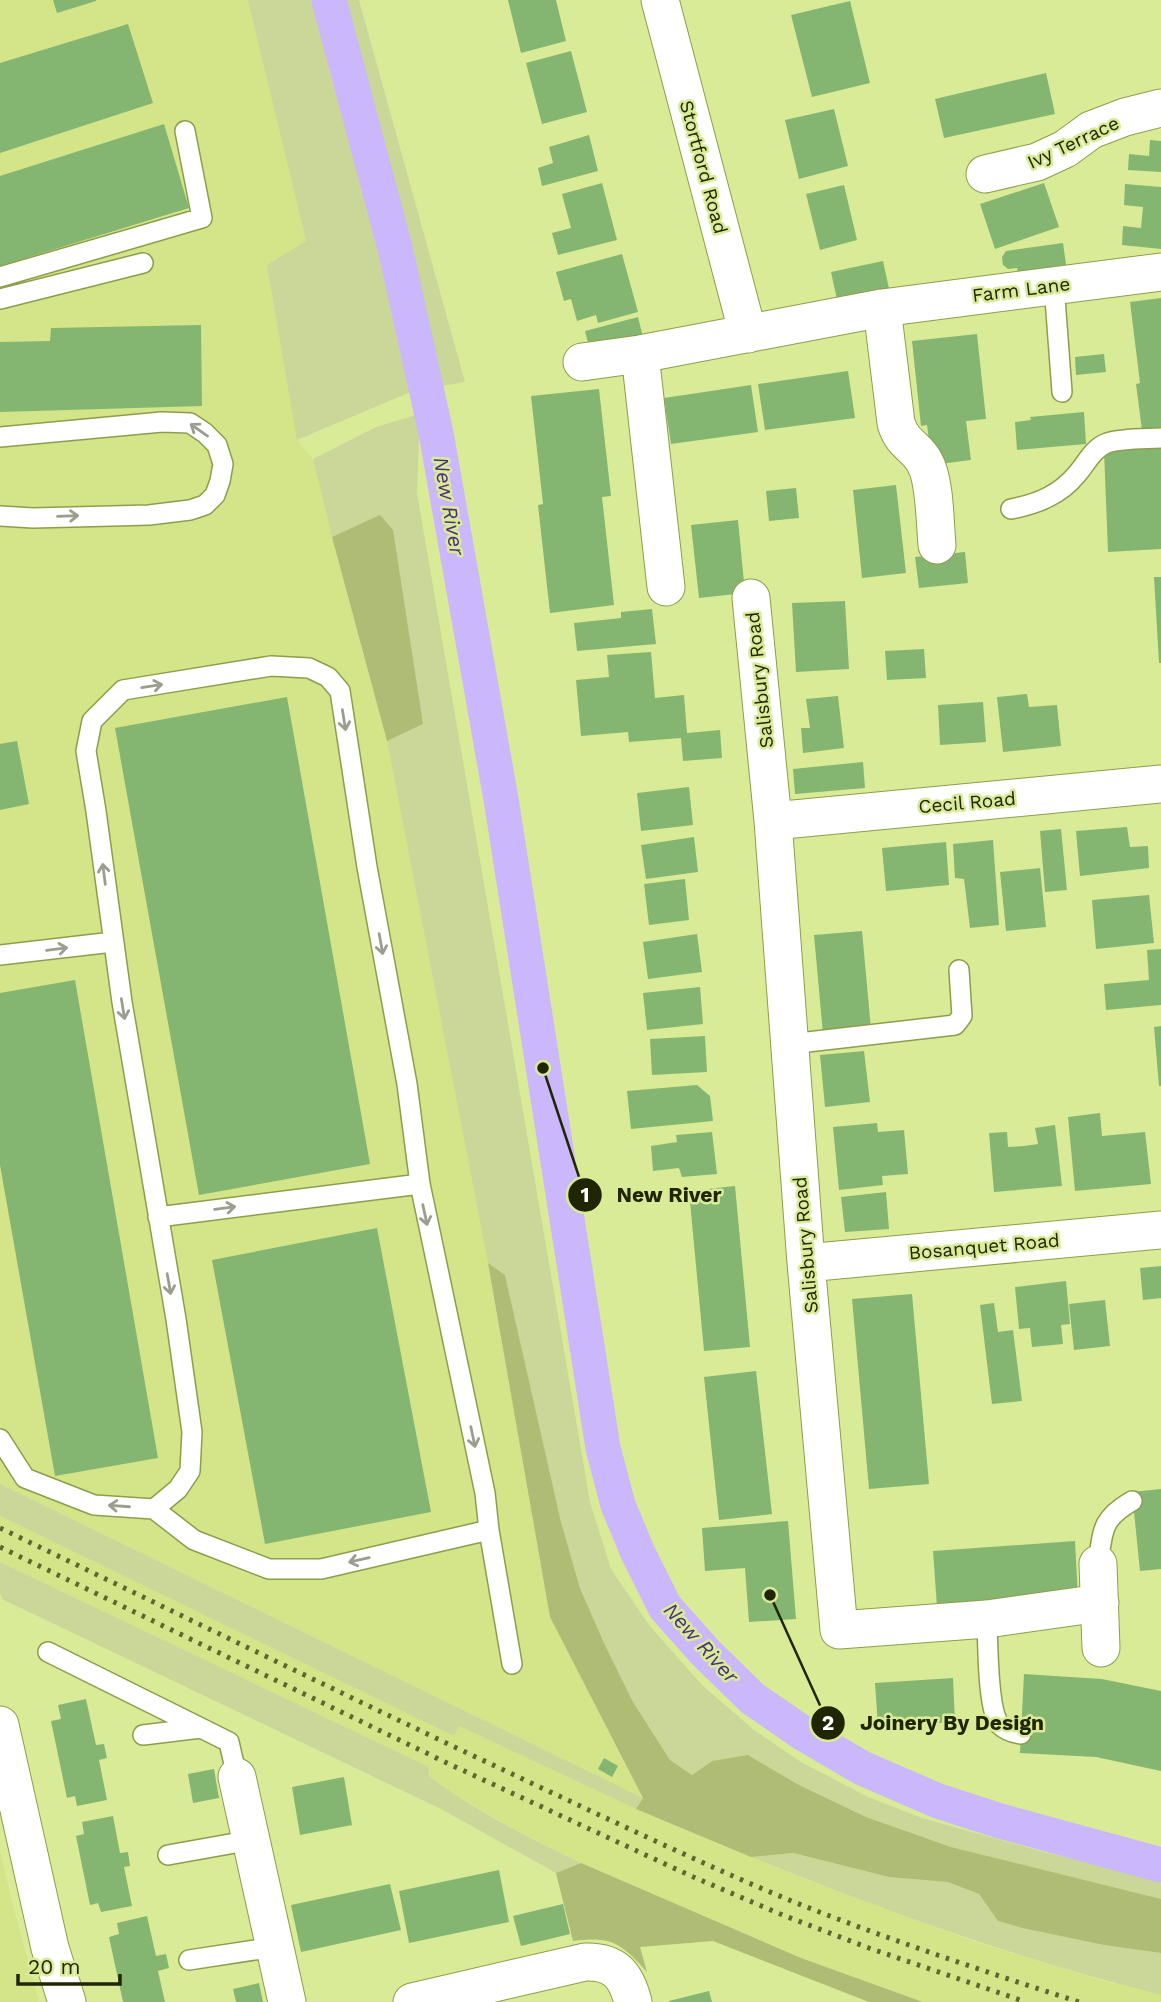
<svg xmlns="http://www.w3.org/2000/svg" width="1161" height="2002" font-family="'Work Sans',sans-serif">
	<rect width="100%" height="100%" fill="#daeb97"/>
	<!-- built -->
	<path fill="#d3e588" d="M0,0H249L306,241L297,440L313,459L332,537L387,741L488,1263L550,1617L643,1798L0,1484Z
		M0,1516L453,1735L459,1726L636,1809L804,1879L975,1942L1100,1980L1161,1995V2002H923L801,1958L759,1941L581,1863L513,1828L453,1794L429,1776V1767L0,1562Z
		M0,1850L10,1894L39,2002H0Z"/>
	<!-- green -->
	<path fill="#cad799" d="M248,0H359L465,382L413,391L297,440L267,265L306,241Z
		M420,414L417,493L590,1502L611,1569L649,1625L702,1685L754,1730L801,1762L868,1797L922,1818L1044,1852L1161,1880V1899L951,1847L866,1817L799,1785L748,1755L712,1761L692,1775L670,1760L633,1702L604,1643L580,1588L561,1522L505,1275L488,1263L387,741L423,724L380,516L332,537L313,459L376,427Z
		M0,1484L643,1798L636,1809L459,1726L454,1736L0,1516Z
		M0,1562L429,1767V1776C476,1812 529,1837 581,1863L556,1873L441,1809L2,1599L0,1593Z
		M792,1853L889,1877L948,1882L979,1894L998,1921L1022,1928L1104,1945L1161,1953V1995C1021,1960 885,1911 751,1857Z"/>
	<!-- forest -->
	<path fill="#aebc75" d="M380,515L393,530L423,724L387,741L332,537Z
		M488,1263L505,1275L561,1522L580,1588L604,1643L633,1702L670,1760L692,1775L712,1761L748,1755L799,1785L866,1817L951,1847L1161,1899V1953L1104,1945L1022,1928L998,1921L979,1894L948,1882L889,1877L793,1853L751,1857L636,1809L643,1798L550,1617Z
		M581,1863L801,1958L923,2002H869L713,1941L640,1947L647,1972C621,1943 612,1936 573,1941L556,1873Z"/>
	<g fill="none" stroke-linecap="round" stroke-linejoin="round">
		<!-- canal -->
		<path stroke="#cbb7fb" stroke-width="35" d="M329,0L395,248L436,433L501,799L603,1448L618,1505L638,1553L665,1607L705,1652L752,1698L804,1734L862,1768L938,1801L1000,1821L1161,1865"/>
	</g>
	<!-- building -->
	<path fill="#84b672" d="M53,0H96V1L57,13Z
		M508,0H556L566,41L521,53Z
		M850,1L870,83L812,97L791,15Z
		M128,24L153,103L0,153V63Z
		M571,51L587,112L542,124L526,63Z
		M1046,73L1055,114L944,138L935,99Z
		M834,109L848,166L799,179L785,120Z
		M164,124L189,208L0,266V176Z
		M589,135L598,171L542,186L538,168L553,163L549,147Z
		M1150,140L1161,141V172L1128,170L1129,154L1149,156Z
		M602,183L617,240L558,255L552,233L571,228L562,194Z
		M1044,183L1059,227L995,249L980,204Z
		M1125,184L1161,187V249L1122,245L1123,226L1141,228L1143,207L1124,205Z
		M844,185L857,240L820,250L806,194Z
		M1063,243L1068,279L1020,285L1017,268L1008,269L1003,265L1002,257L1006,251Z
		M622,254L638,312L598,323L596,315L577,321L571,299L564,301L556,272Z
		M883,261L890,293L838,304L831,272Z
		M1161,298V436L1143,438L1136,384L1140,383L1130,302Z
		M638,317L645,345L592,358L585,331Z
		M201,325L202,406L0,412V342L50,341L51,328Z
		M977,334L986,419L966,421L971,460L932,465L927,425L921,426L912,341Z
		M1104,354L1106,372L1076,375L1075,357Z
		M848,371L855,418L765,430L758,384Z
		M751,385L758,432L671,444L664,398Z
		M599,389L611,496L602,497L614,605L550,613L538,505L543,504L531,396Z
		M1084,412L1086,444L1017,450L1015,422L1031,420L1030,417Z
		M1161,448V549L1108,552L1104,451Z
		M896,485L906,573L862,578L853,490Z
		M796,488L799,518L769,521L766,491Z
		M738,520L745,593L699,598L691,525Z
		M965,552L968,583L919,588L915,557Z
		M1154,577H1161V663H1159Z
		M845,601L849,669L796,672L792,603Z
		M652,609L656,644L577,651L574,623L621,618V612Z
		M924,649L926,678L887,680L885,651Z
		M651,652L655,698L684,695L687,733L720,730L722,758L683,761L681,738L629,742L628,732L581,736L576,680L609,677L607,655Z
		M1027,694L1029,707L1057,705L1061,746L1003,752L997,697Z
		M838,696L844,748L803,753L801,728H810L806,699Z
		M287,697L370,1164L199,1195L115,728Z
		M983,702L986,742L940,745L938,705Z
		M17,741L29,804L0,810V744Z
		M863,762L865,788L795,794L793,769Z
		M689,787L693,825L641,831L637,793Z
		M1127,827L1130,847L1148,846L1149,868L1080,876L1076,831Z
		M1061,829L1067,890L1045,892L1040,831Z
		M694,837L698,872L646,879L641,845Z
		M993,840L999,925L970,928L964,879L955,878L953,844Z
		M946,842L949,885L886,891L882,848Z
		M1040,868L1046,927L1006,931L1000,872Z
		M685,879L689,920L649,925L644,884Z
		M1149,895L1154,943L1096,949L1092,900Z
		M862,931L871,1029L823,1034L814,935Z
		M697,934L702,972L648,979L643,942Z
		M1161,949V1005L1106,1010L1104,984L1149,980L1147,950Z
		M75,980L158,1458L55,1476L0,1165V993Z
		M700,987L703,1024L647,1030L643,993Z
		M1161,1026V1086H1159L1154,1027Z
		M705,1036L707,1072L652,1075L650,1039Z
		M864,1051L870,1102L825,1107L820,1055Z
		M697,1085L710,1096L713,1121L631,1129L627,1091Z
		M1100,1113L1102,1136L1145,1132L1151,1184L1075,1191L1068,1117Z
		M877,1123L878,1132L904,1130L908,1174L882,1176L883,1185L839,1190L833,1127Z
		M1055,1125L1062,1186L994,1192L989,1133L1007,1132L1008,1147L1024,1146L1038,1144L1035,1128Z
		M712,1132L717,1174L682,1177L679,1168L653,1171L651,1146L677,1142L676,1135Z
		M735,1186L750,1347L704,1351L689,1191Z
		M886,1192L889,1229L845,1232L841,1197Z
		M377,1228L431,1512L265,1544L212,1260Z
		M1161,1266V1298L1143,1300L1140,1268Z
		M1066,1281L1070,1324L1061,1325L1063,1344L1032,1347L1030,1328L1019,1329L1015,1287Z
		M912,1294L929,1484L869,1489L852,1299Z
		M1105,1300L1110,1346L1074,1350L1069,1304Z
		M994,1303L998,1332L1013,1330L1022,1401L992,1404L980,1305Z
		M756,1371L772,1514L719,1520L704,1377Z
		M1161,1489V1569L1140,1571L1132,1492Z
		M788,1521L796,1619L749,1622L745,1568L705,1571L702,1528Z
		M1075,1541L1078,1597L937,1607L933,1551Z
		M1024,1674L1102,1679L1161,1691V1771L1096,1757L1020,1753Z
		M953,1678L955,1722L878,1727L875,1683Z
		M86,1699L96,1745L104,1744L107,1758L99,1760L107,1800L77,1806L75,1796L67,1798L51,1721L61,1719L58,1705Z
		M604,1758L618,1766L612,1777L598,1769Z
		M214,1769L219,1798L193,1803L188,1774Z
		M344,1777L352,1825L300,1835L292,1787Z
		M113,1816L120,1853L128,1852L130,1866L124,1867L132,1906L101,1912L98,1903L90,1905L76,1836L84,1834L82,1822Z
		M499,1870L509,1922L409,1943L399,1891Z
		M390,1884L401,1930L301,1952L291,1905Z
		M563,1904L570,1934L521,1946L513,1916Z
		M147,1916L156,1956L166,1954L169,1968L158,1971L165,2002H123L109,1937L119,1934L117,1923Z
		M259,1983L263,2002H236L233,1989Z
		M709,1991L712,2002H669V2001Z"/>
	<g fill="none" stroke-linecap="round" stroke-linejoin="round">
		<!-- lane casing -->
		<g stroke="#8e9d4b" stroke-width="22">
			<path id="lane" d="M0,277L202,218L185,131
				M1054,285L1062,392
				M0,299L143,263
				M0,437L162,422L190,423L205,433L217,445L223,464L220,481L215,495L205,505L190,510L149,515L112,516L33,518L0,516
				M1011,509C1037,504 1060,495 1077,474C1086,464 1093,448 1107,443C1123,438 1144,439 1161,438
				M0,955L113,942
				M790,1044L955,1025L962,1016L959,970
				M0,1439L25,1478L94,1505L154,1509L178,1489L190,1471L192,1432L176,1319L122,1002L96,811L86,751L92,721L123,690L271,666L309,668L328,677L340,691L367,867L407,1084L420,1184
				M154,1509L194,1540L269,1569H321L489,1530L485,1493L420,1184L158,1217
				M489,1530L512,1664
				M1098,1564C1103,1530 1101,1519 1132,1501
				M987,1619C988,1641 987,1710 1000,1725C1005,1730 1014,1733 1021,1734
				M48,1652L201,1728
				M143,1735L201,1728L229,1742L237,1777
				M168,1855L252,1840
				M189,1960L274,1947"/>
		</g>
		<!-- street casing -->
		<g stroke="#8e9d4b" stroke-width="39">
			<path id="street" d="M660,0L748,334
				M985,174L1037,162L1065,149L1091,130L1125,117L1161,108
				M882,308L896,423C903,446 917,446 925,463C935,480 935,524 937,545
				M640,354L666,587
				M582,362L640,354L882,308L1161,272
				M751,598L773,821L806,1263L839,1630L987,1619L1100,1603
				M773,821L1161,784
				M806,1263L1161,1230
				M1098,1564L1101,1648
				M0,1725L50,1948L67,2002
				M237,1777L287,2002
				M412,2002L585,1962C615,1961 626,1975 633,2002"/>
		</g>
		<!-- lane -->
		<use href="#lane" stroke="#fff" stroke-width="19"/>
		<!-- street -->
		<use href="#street" stroke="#fff" stroke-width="37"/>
		<!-- rail -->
		<path stroke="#5d6734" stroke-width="5" stroke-dasharray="3.5 7" stroke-linecap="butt" d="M0,1528C177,1613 352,1699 529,1782C617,1823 704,1865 794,1902C887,1939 983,1971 1079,2002
			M0,1547L447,1763L691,1876L785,1916L869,1948L1026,2002"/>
	</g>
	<!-- one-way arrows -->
	<defs><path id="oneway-shaft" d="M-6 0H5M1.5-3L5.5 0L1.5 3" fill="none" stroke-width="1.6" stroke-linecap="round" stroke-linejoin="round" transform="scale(1.75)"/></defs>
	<g stroke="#9b9d8e">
		<use href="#oneway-shaft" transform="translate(199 430) rotate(-145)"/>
		<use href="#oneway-shaft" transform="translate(68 516) rotate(-2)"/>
		<use href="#oneway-shaft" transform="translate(152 686) rotate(-9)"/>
		<use href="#oneway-shaft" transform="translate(344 720) rotate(81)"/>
		<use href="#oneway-shaft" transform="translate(104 874) rotate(-97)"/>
		<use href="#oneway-shaft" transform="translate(381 944) rotate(80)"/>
		<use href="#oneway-shaft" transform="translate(57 949) rotate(-7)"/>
		<use href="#oneway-shaft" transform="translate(123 1009) rotate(81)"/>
		<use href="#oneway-shaft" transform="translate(225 1208) rotate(-7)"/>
		<use href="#oneway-shaft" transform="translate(425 1215) rotate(78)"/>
		<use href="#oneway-shaft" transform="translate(169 1284) rotate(80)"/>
		<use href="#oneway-shaft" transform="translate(473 1437) rotate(78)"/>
		<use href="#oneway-shaft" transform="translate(119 1506) rotate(-176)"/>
		<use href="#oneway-shaft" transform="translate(359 1560) rotate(167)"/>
	</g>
	<g text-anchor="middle" stroke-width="5" stroke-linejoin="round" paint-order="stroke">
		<!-- street labels -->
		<g font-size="19" fill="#202603" stroke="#daeb97">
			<text transform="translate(1073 142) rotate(-25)" y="7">Ivy Terrace</text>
			<text transform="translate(704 167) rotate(75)" y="7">Stortford Road</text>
			<text transform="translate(1021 289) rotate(-7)" y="7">Farm Lane</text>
			<text transform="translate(759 680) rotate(-96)" y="7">Salisbury Road</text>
			<text transform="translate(967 802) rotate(-5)" y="7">Cecil Road</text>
			<text transform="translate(805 1245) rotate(-95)" y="7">Salisbury Road</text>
			<text transform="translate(984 1246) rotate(-5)" y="7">Bosanquet Road</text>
		</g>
		<!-- water labels -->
		<g font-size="21" font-style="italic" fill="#4d307d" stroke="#daeb97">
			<text transform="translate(449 506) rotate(80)" y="7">New River</text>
			<text transform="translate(701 1643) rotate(48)" y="7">New River</text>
		</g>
	</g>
	<!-- callouts -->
	<path fill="none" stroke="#202603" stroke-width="2.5" d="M543 1068L585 1195M770 1595L828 1723"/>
	<g fill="#202603" stroke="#daeb97" stroke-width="2.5">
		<circle cx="543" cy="1068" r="7"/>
		<circle cx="770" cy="1595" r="7"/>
		<circle cx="585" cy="1195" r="18"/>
		<circle cx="828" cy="1723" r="18"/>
	</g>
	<g font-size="21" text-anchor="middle" font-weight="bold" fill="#fff">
		<text x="585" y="1202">1</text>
		<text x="828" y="1730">2</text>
	</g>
	<g font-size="21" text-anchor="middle" font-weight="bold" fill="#202603" stroke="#daeb97" stroke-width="5" stroke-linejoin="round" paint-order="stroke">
		<text x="669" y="1202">New River</text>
		<text x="952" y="1730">Joinery By Design</text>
	</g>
	<!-- scale -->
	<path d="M18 1974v10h102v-10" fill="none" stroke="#202603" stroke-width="3.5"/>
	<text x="28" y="1974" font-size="21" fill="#202603" stroke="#daeb97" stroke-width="5" paint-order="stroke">20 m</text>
</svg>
